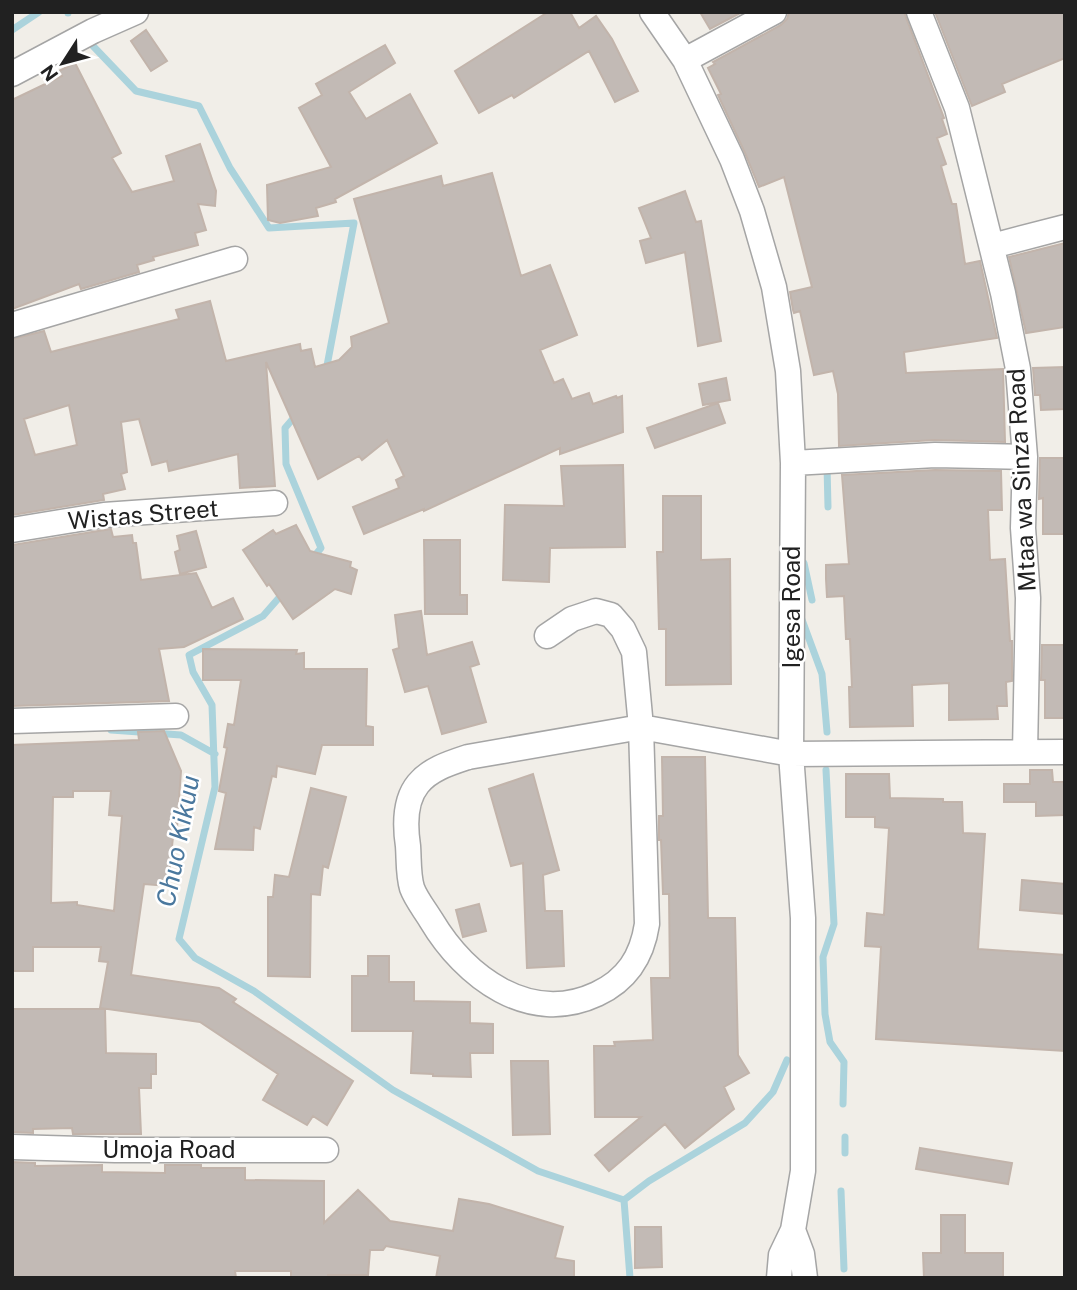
<svg xmlns="http://www.w3.org/2000/svg" width="1077" height="1290" font-family="'Public Sans',sans-serif">
	<rect width="100%" height="100%" fill="#f1eee8"/>
	<g fill="none" stroke-linecap="round" stroke-linejoin="round">
		<!-- stream -->
		<path stroke="#abd3dc" stroke-width="7" d="M68,12V13
			M12,30L39,12
			M93,46L136,91L199,106L230,168L269,228L354,223L326,371
			M297,414L285,428L286,464L321,548L312,559
			M827,466L828,507
			M804,563L812,600
			M284,592L263,616L189,655L193,672L212,705L215,787L179,939L195,958L254,991L393,1090L538,1171L624,1200L630,1278
			M801,617L822,674L827,732
			M111,730L181,735L215,754
			M826,770L834,924L823,957L825,1014L830,1042L844,1062L843,1104
			M845,1153V1137
			M841,1191L844,1269
			M624,1200L649,1181L745,1123L773,1092L787,1060"/>
	</g>
	<!-- building -->
	<path fill="#c2bab5" stroke="#c2b4ab" stroke-width="2" fill-rule="evenodd" d="M548,12H570L579,28L596,16L612,39L638,91L615,102L589,51L514,98L512,95L479,113L455,71Z
		M700,12H742L710,29Z
		M789,12H904L944,118L942,119L947,134L937,138L946,164L941,166L952,204H956L965,264L980,261L997,338L904,352L906,373L1003,369L1005,442L934,440L839,446L838,394L833,371L814,375L800,311L794,313L793,310L790,292L812,287L784,177L759,187L745,153L718,95L721,94L708,68L715,64L713,62L781,25L787,19Z
		M935,12H1065V58L1002,84L1005,92L972,106Z
		M146,30L167,61L151,71L131,41Z
		M385,45L395,63L349,92L366,119L410,94L437,143L335,199L336,202L316,208L318,216L280,223L268,220L267,185L331,167L299,108L322,95L316,84Z
		M75,63L121,153L112,158L132,192L174,181L166,156L200,144L216,191L215,206L198,204L206,230L195,233L198,245L153,257L154,260L137,265L139,272L81,289L79,284L12,309V100L62,76L59,71Z
		M492,173L521,276L550,265L577,335L540,350L554,383L563,379L572,399L589,393L593,404L616,396L617,398L622,396L623,432L560,454V448L424,511V509L364,534L353,507L399,488L396,480L404,476L387,440L362,460L359,456L318,479L266,362L275,486L240,488L238,454L169,471L167,461L152,465L139,419L121,422L127,472L121,474L125,489L103,494L104,500L12,515V339L44,331L51,352L179,319L176,310L210,301L226,361L300,344L301,351L311,349L315,367L339,360L352,347L351,337L389,323L354,199L441,176L443,186ZM69,405L77,445L35,455L24,419Z
		M685,191L696,222L701,221L721,341L698,346L685,252L646,263L640,241L651,238L639,208Z
		M1065,243V327L1026,333L1009,257Z
		M1065,367V409L1041,410L1040,395H1035L1033,368Z
		M726,378L730,400L703,405L699,384Z
		M718,403L725,423L655,448L647,428Z
		M1040,458H1065V534H1043V498L1039,499Z
		M623,465L625,547L550,548L549,582L503,580L505,505L564,506L561,466Z
		M935,470L1001,471L1002,510H988L990,560L1005,559L1010,641H1012V681L1006,682L1007,706H997L998,719L949,720V683L912,685L913,726L850,727L849,687H852L850,639H846L844,596L827,597L826,579V565L849,564L842,475Z
		M663,496H701V560L730,559L731,684L666,685V629H659L657,552H663Z
		M296,525L310,551L351,562L350,567L357,570L351,594L335,589L293,619L269,584L267,586L243,550L273,530L276,534Z
		M111,529L113,537L132,535L133,543H136L141,580L196,573L212,608L233,598L243,619L184,647L159,649L169,701L12,706V545Z
		M196,531L206,567L180,574L175,552L180,550L177,536Z
		M424,540H460V595H467V614H425Z
		M421,611L427,655L472,642L479,664L470,667L486,722L442,734L428,686L405,692L393,650L399,648L395,615Z
		M1042,645H1065V718H1045V680H1041Z
		M203,649L297,650L296,654L304,653V669H367L366,726L373,727V745H322L315,774L277,766L276,777L272,776L260,829L254,827L253,850L215,849L226,793L219,791L227,748L224,747L228,724L234,725L241,680H203Z
		M164,731L181,771L177,828L174,827L168,886L144,884L131,975L219,988L236,999L233,1002L353,1081L327,1125L313,1116L307,1125L263,1100L278,1074L200,1022L100,1008L108,962L99,961L101,947H33V971H12V745L139,740L138,732ZM73,791H111L109,815L122,816L114,911L77,905V902L51,903L53,797H73Z
		M662,757H705L708,918H735L738,1055L749,1073L724,1087L734,1109L685,1148L665,1124L609,1171L595,1155L641,1117H595L594,1046H615L614,1042L653,1040L651,978H670L669,894H663L661,840H659V816H663Z
		M1030,770H1052L1053,782H1065V815L1036,816V802H1004V784H1030Z
		M533,774L559,870L543,875L545,911H562L564,966L527,968L523,863L511,866L489,789Z
		M846,774H889L890,798L943,799V802H962L963,833L985,834L978,949L1065,955V1051L876,1039L881,947L865,946L867,913L884,915L889,828L875,827V817H846Z
		M311,788L346,797L328,868L323,866L320,895L311,894L310,977L268,976V897H273L275,875L289,877Z
		M1022,880L1065,884V914L1020,910Z
		M479,904L486,931L463,937L456,910Z
		M368,956H389V982H414V1001L470,1002V1023L493,1024V1053H470L471,1077L433,1076V1074L411,1073L413,1031H352V976H368Z
		M12,1009H105L106,1053L156,1054V1074H151V1088H139L141,1134H73L72,1128L33,1129V1133L12,1132Z
		M511,1061H548L550,1134L513,1135Z
		M920,1148L1012,1163L1008,1184L916,1169Z
		M12,1162L35,1163V1166L102,1165V1172L165,1173V1165H201V1168H245V1180L324,1181V1223L358,1190L390,1221L453,1231L459,1199L489,1204L563,1227L555,1258L574,1261V1278H436L440,1256L386,1246L383,1250H370L368,1275H328V1278H291V1271H235L236,1278H12Z
		M941,1215H965V1253H1003V1278H924L923,1253H941Z
		M635,1227H661L662,1267L635,1268Z"/>
	<g fill="none" stroke-linecap="round" stroke-linejoin="round">
		<!-- minor casing -->
		<g stroke="#a5a5a5" stroke-width="27">
			<path id="minor" d="M652,12L685,60L732,159L752,211L774,287L788,371L793,463L791,754L803,918V1171L793,1230L781,1255L779,1278
				M919,12L957,108L1003,293L1018,369L1025,457L1023,528L1028,598L1025,752
				M685,60L774,12
				M12,74L93,31L136,12
				M992,246L1065,227
				M12,325L235,259
				M793,463L935,455L1025,457
				M12,530L104,515L275,503
				M547,636L572,619L596,611L611,615L623,629L634,652L641,727L647,924C642,957 627,980 597,994C529,1026 465,977 431,920C425,910 416,899 412,888C408,875 409,859 408,846C405,826 404,801 418,784C430,769 450,763 468,757L641,727L791,754L1065,752
				M12,721L176,716
				M12,1147L115,1150H326
				M793,1230L802,1254L805,1278"/>
		</g>
		<!-- minor -->
		<use href="#minor" stroke="#fff" stroke-width="24"/>
	</g>
	<g text-anchor="middle" stroke-width="5" stroke-linejoin="round" paint-order="stroke">
		<!-- street labels -->
		<g font-size="24" fill="#212121" stroke="#fff">
			<text transform="translate(1022 480) rotate(-93)" y="8">Mtaa wa Sinza Road</text>
			<text transform="translate(143 515) rotate(-5)" y="8">Wistas Street</text>
			<text transform="translate(792 607) rotate(-90)" y="8">Igesa Road</text>
			<text x="169" y="1158">Umoja Road</text>
		</g>
		<!-- water labels -->
		<g font-size="26" font-style="italic" fill="#4a789e" stroke="#fff">
			<text transform="translate(178 841) rotate(-79)" y="9">Chuo Kikuu</text>
		</g>
	</g>
	<!-- border -->
	<rect width="1077" height="1290" fill="none" stroke="#212121" stroke-width="28"/>
	<!-- north arrow -->
	<g transform="translate(63 63) rotate(234)" stroke="#ffffff" stroke-width="5" paint-order="stroke">
	<path d="M0-5L12 26L0 18L-12 26Z" fill="#212121"/>
	<text y="-10" font-size="19" font-weight="bold" text-anchor="middle" fill="#212121">N</text>
	</g>
</svg>
